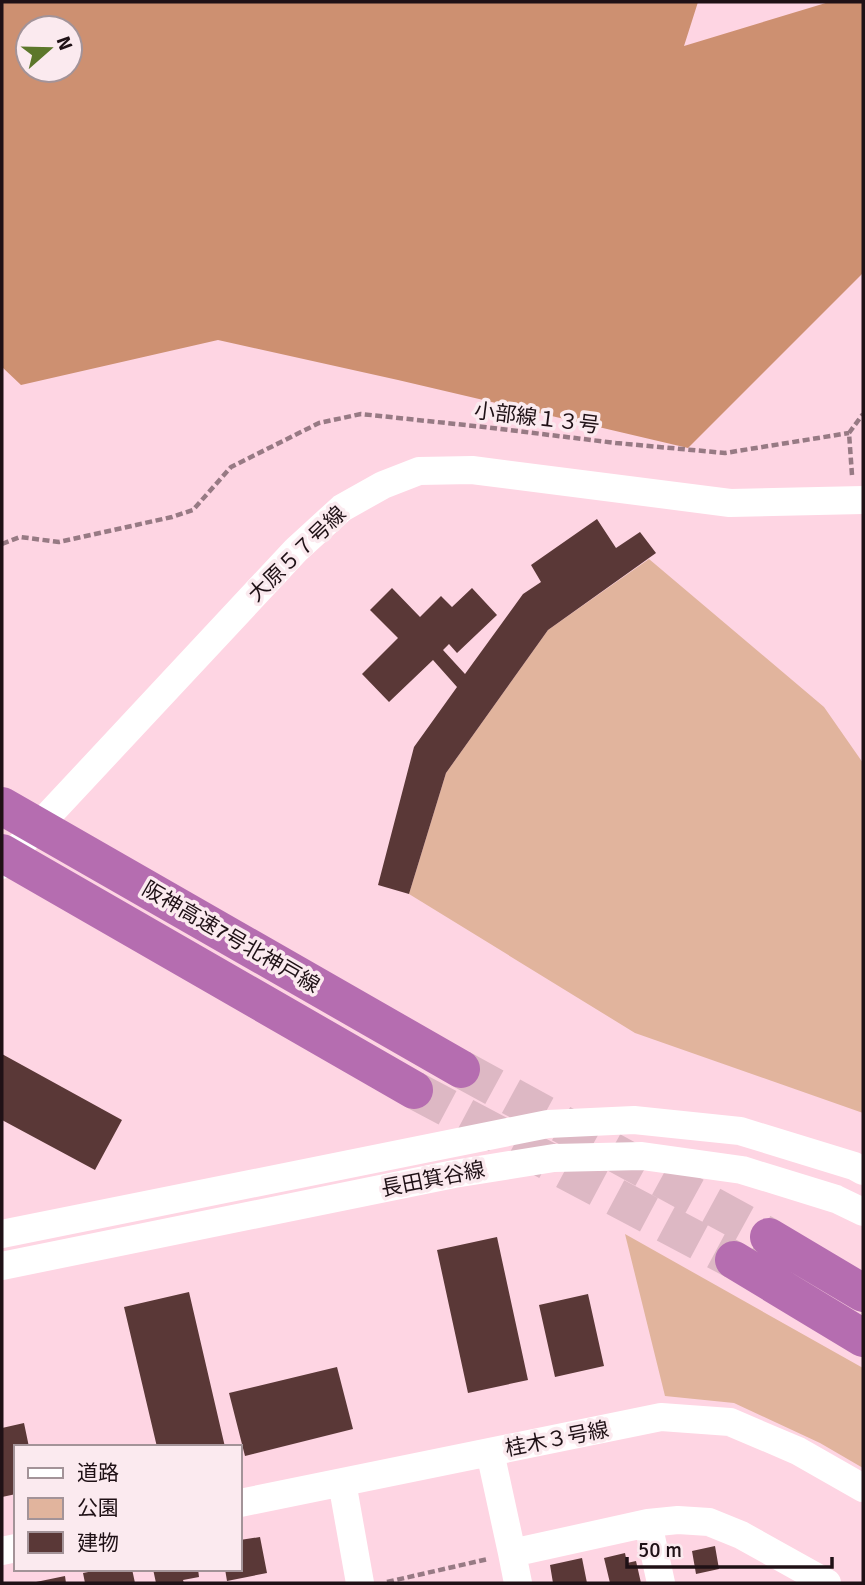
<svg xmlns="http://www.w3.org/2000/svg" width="865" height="1585" font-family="Signika,'Noto Sans JP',sans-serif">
	<rect width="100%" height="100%" fill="#fed5e3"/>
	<!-- green -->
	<path fill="#e1b49d" d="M649,559L824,707L863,763V1113L635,1033L409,894L446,773L548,630Z
		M625,1234L863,1368V1468L820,1443L734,1403L665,1396Z"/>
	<!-- forest -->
	<path fill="#cd9071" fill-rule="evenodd" d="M2,2H698L684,46L829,2H863V273L688,448L398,380L218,340L21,385L2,367ZM28,28H70V70H28Z"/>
	<!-- building -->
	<path fill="#5a3837" d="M597,519L616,548L640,532L656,553L548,630L446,773L409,894L378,885L414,747L457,687L433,660L389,702L362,674L398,638L370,610L392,588L420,617L441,596L452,607L472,588L497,615L457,653L449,644L443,650L465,674L523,594L541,582L531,565Z
		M2,1054L122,1120L95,1170L2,1120Z
		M497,1237L528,1380L468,1393L437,1250Z
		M189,1292L225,1447H157L124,1307Z
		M588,1294L604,1366L555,1377L539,1305Z
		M337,1367L353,1429L245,1456L229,1393Z
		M24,1423L29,1447H16V1494L2,1497V1428Z
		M260,1537L267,1573L227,1581L225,1569H240V1540Z
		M715,1546L719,1569L696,1574L692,1551Z
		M625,1553L627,1563L636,1561L641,1583H610L604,1558Z
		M582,1558L587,1583H553L550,1565Z
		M104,1569H132L135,1583H85L83,1573Z
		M153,1569H198L199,1577L183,1580L184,1583H156Z
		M65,1576L66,1583H36V1582Z"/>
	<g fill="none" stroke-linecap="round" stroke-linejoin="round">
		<!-- highway-tunnel -->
		<path stroke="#ddb8c4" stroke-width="38" stroke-dasharray="38 19" stroke-linecap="butt" d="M461,1069L769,1237
			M414,1090L734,1260"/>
		<!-- path -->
		<path stroke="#977a84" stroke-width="4.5" stroke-dasharray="7 3.5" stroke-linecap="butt" d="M852,475L849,433L863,414
			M2,544L20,537L59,542L172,517L193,510L231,467L319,423L361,414L484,427L616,443L725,453L849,433
			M387,1582L488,1559"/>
		<!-- minor -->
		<path stroke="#fff" stroke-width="28" d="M2,865L296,550L342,508L383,485L419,471L472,470L730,503L863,500
			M2,1234L548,1124L634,1120L740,1131L854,1166L863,1171
			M2,1266L454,1174L554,1158L642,1156L742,1170L836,1199L863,1212
			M490,1452L512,1553L648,1523L678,1520L709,1522L741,1535L827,1583
			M342,1482L360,1583
			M240,1503L661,1417L730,1422L798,1451L863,1488
			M648,1523L661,1583
			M2,1551L16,1548
			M512,1553L518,1583"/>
		<!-- highway -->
		<path stroke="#b56db0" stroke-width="38" d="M2,806L461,1069
			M2,853L414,1090
			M769,1237L863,1293
			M734,1260L863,1338"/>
	</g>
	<g text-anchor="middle" stroke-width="7" stroke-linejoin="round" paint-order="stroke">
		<!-- street labels -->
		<g font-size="21" fill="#1f1116" stroke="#fbeaef">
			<text transform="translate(537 418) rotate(7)" y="7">小部線１３号</text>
			<text transform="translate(297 554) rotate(-44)" y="7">大原５７号線</text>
			<text transform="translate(231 937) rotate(30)" y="7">阪神高速7号北神戸線</text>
			<text transform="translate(433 1179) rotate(-11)" y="7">長田箕谷線</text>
			<text transform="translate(557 1439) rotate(-11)" y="7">桂木３号線</text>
		</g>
	</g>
	<!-- border -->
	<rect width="865" height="1585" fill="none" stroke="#1f1116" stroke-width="7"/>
	<!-- legend -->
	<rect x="14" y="1445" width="228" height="126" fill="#fbeaef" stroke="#a39398" stroke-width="2"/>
	<rect x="28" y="1468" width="35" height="10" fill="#ffffff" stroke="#a39398" stroke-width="2"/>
	<text x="77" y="1480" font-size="21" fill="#1f1116">道路</text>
	<rect x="28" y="1498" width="35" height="21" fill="#e1b49d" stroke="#a39398" stroke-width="2"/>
	<text x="77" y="1515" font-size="21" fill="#1f1116">公園</text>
	<rect x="28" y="1532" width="35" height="21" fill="#5a3837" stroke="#a39398" stroke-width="2"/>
	<text x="77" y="1550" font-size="21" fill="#1f1116">建物</text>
	<!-- north arrow -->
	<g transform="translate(49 49) rotate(70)"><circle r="33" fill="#fbeaef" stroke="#a39398" stroke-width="2"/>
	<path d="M0-5L12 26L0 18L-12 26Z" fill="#5c772b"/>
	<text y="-10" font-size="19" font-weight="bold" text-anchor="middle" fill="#1f1116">N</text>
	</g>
	<!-- scale -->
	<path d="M627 1557v10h205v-10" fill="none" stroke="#1f1116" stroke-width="3.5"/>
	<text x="638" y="1557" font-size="21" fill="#1f1116" stroke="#fbeaef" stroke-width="5" paint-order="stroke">50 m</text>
</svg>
